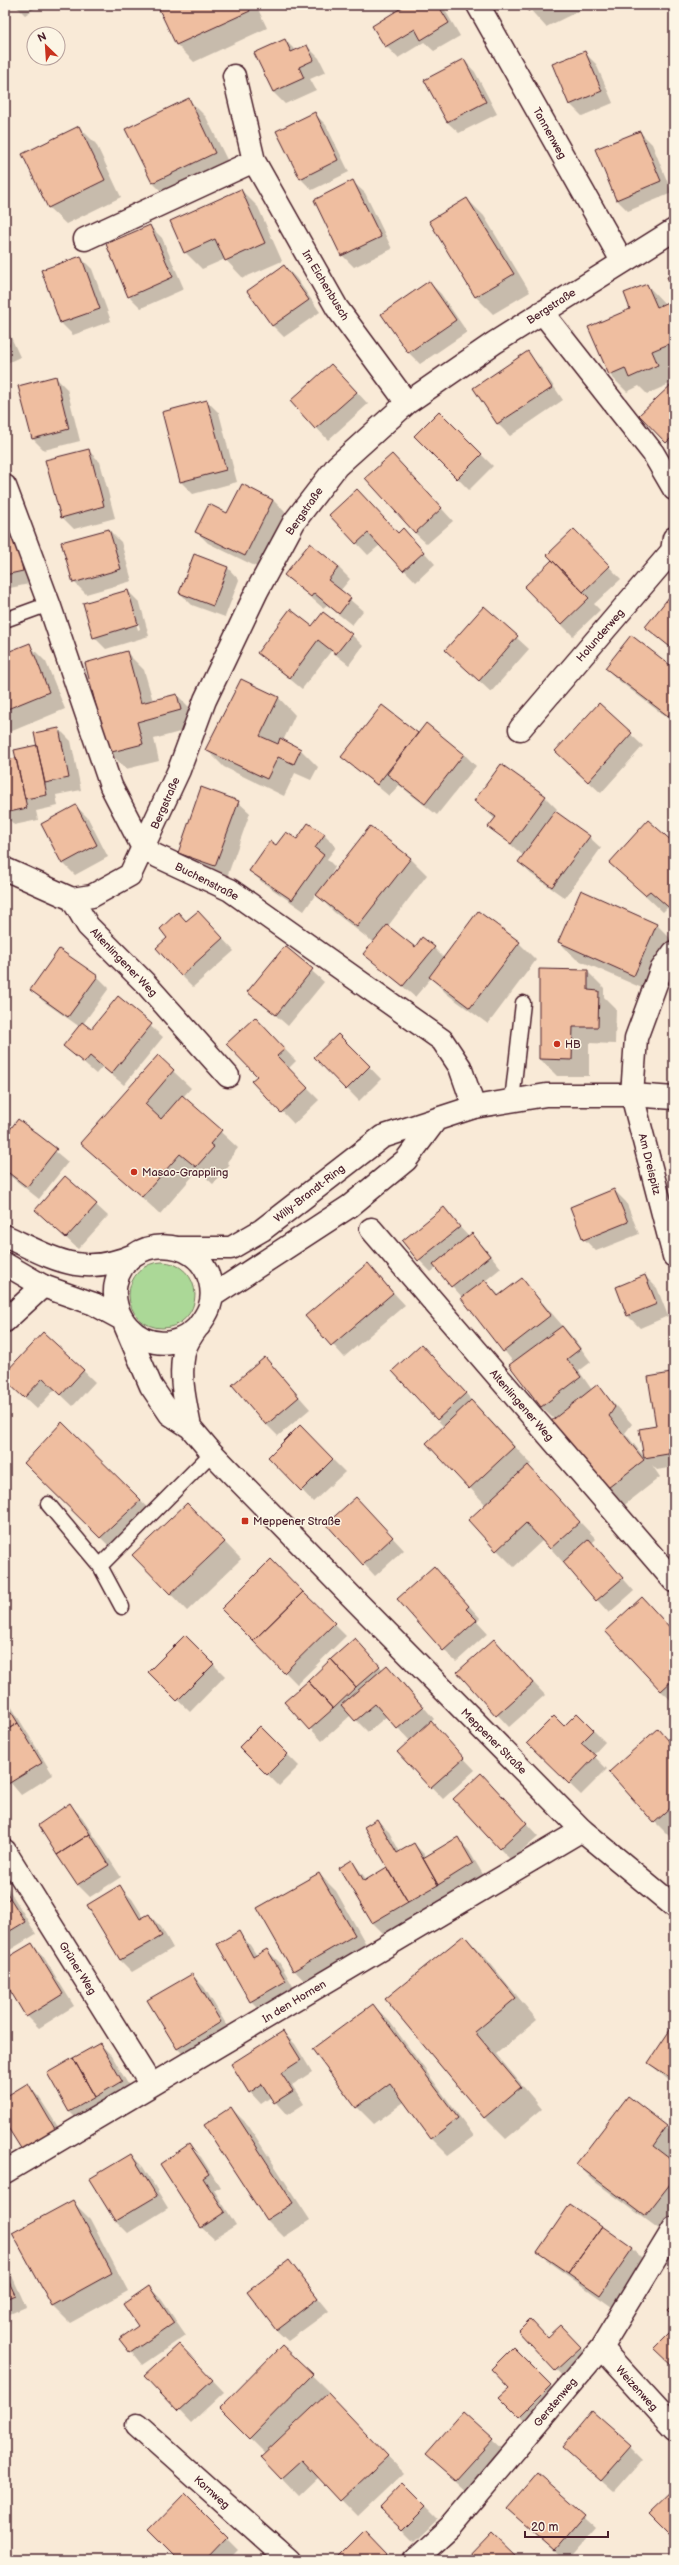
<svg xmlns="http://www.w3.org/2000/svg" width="679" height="2565" font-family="'Balsamiq Sans',sans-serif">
	<rect width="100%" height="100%" fill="#f9ead7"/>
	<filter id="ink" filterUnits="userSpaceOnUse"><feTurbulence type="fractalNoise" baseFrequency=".025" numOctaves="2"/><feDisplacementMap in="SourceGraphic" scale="8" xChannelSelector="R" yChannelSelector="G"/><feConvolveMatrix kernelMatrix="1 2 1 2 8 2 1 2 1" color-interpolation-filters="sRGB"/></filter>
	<g filter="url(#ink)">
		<!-- green -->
		<path fill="#abd897" stroke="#7a7c61" d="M129 1295a33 33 0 1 1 66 0a33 33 0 1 1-66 0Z"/>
		<!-- shadow -->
		<path fill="#0003" fill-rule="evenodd" d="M15,5H40L25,15Z
			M158,5H256L267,28L194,62L177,45Z
			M407,5H442L460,36L434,51L424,42L398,58L386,46Z
			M526,5H586L587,7L546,27Z
			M285,40L296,51L307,46L319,58L326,72L310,79L316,90L285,104L273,92L256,54Z
			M584,52L596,64L613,103L582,116L570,104Z
			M464,60L475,72L497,114L459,133L447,122Z
			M189,100L206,117L232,170L170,200L153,183L127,130Z
			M314,113L326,125L349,172L312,190L300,178Z
			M79,127L96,144L121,197L66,224L48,207Z
			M640,132L652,144L672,193L628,211L616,199Z
			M353,182L365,193L392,249L354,267L342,255Z
			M241,190L258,207L282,261L243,278L225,259L202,269L185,252Z
			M467,199L484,216L530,292L493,314L476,297L430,222Z
			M150,226L162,238L184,289L141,308L129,296Z
			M80,257L92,269L111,321L73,335L61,323L42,271Z
			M284,266L296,278L320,312L284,337L272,325Z
			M429,282L441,294L467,332L420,364L408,352Z
			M647,285L665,304L674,300V366L668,368L674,382L647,394L639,386L627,392L610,375L589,327L632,309Z
			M5,324L20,357L5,364Z
			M527,353L539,365L563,400L510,436L498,424L474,388Z
			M55,377L67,389L80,441L44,450L32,438Z
			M343,377L368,404L328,440L291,401Z
			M674,383V449L667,442Z
			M207,401L219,413L237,482L193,494L181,482L163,413Z
			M439,413L493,466L469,490L416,436Z
			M88,450L100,462L115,518L74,529L62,517Z
			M404,467L453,521L427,544L415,533Z
			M242,485L273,500L285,512L257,567L208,543L196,531L228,514Z
			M330,515L398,534L414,541L435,564L416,582L380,545L368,555Z
			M109,530L121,542L132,581L86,594L74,582Z
			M574,531L621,579L594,604L600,610L573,636L561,624L553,560Z
			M5,542L28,551L34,583L5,589Z
			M338,567L350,579L340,591L363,611L352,625L327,605L323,608L285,575Z
			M228,568L239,580L225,617L192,605L180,593Z
			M128,591L140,603L149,636L106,649L94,637ZM131,604H133L140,629L138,630Z
			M674,601V651L647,627Z
			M484,608L529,649L491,692L446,650Z
			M313,627L351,634L363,646L349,665L331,651L302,689L258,653Z
			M29,645L46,662L65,709L5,734V654Z
			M127,653L144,670L153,701L177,695L194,712L198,727L154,739L159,761L126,769L109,752Z
			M606,668L674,669V723L618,680Z
			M278,697L295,715L283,741L301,750L318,767L311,780L295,773L284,796L224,767L207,750Z
			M599,704L643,746L601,793L568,763Z
			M382,706L418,735L464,754L476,766L437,815L399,785L389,796L342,757Z
			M59,729L71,741L81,790L56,795L58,806L36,811L38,820L14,825L11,821L5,822V761L17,759Z
			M545,797L557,809L555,812L589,837L601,848L565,898L531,874L519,862L524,856L490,827L495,819L475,801Z
			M238,802L250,813L227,877L191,864L179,852Z
			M76,806L88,818L108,857L75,875L63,863Z
			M324,835L336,847L327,859L335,867L327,882L410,858L427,875L388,926L415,948H434L444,958L519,943L536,960L488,1024L447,994L431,978L415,997L365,954L374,943L334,912L316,894L304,911L262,882L250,871L277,847Z
			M674,844V912L668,907L663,912L611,863Z
			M581,892L657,925L674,942L651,992L576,959L559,942Z
			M178,913L187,922L209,924L234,951L193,987L181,975L169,938Z
			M285,947L324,982L288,1026L249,992Z
			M540,970L587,971L604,988V997L616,1009L615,1044L589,1043V1076H557L540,1059Z
			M97,976L109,988L83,1024L91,1030L118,998L163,1037L124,1085L102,1067L96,1074L64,1046L80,1027L43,1001L32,990Z
			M266,1030L296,1061L288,1069L319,1100L294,1124L253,1081L258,1076Z
			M338,1035L381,1079L359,1101L316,1057Z
			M158,1057L191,1088L183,1097L238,1148L227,1162L230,1165L213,1184L198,1170L160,1214L82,1143Z
			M5,1108L8,1110L5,1114Z
			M19,1121L68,1162L39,1199L5,1172V1138Z
			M614,1190L626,1202L639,1234L596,1251L584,1239Z
			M96,1205L108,1216L78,1249L36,1210Z
			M443,1209L469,1237L472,1235L484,1247L501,1268L485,1281L500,1296L522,1279L574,1339L591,1362L579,1371L592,1390L598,1386L632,1424L625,1433L645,1458L640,1430L658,1427L670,1374L674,1378V1467L657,1470L652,1465L660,1477L622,1507L554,1419L541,1407L514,1363L463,1298L436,1268L431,1272L419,1260Z
			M367,1264L405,1305L344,1357L307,1316Z
			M645,1276L657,1288L668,1316L640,1328L628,1316L617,1287Z
			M5,1296L9,1300L5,1305Z
			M44,1333L95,1382L73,1406L55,1389L37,1409L5,1379V1374Z
			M265,1358L310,1409L278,1436L266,1424Z
			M433,1358L531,1464L528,1467L596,1539L592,1543L634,1591L609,1613L543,1540L514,1567L497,1550L486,1505L470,1488L444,1427L393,1372Z
			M62,1424L157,1517L118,1555L25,1462Z
			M300,1427L345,1472L313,1502L302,1490Z
			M367,1510L404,1550L375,1576L364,1564Z
			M204,1521L241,1559L187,1611L133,1555Z
			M271,1561L346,1636L297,1684L223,1609Z
			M445,1579L480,1618L477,1621L488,1633L456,1662L444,1650Z
			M659,1615L674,1632V1703L661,1691Z
			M185,1636L225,1676L190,1712L149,1672Z
			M494,1640L545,1695L509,1727L458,1672Z
			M366,1651L383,1670L399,1678L434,1719L430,1723L475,1770L443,1799L398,1752L410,1741L387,1716L368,1732L351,1715L322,1741L286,1702Z
			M5,1696L53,1775L21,1795L5,1776Z
			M577,1714L605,1742L593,1755L607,1769L581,1795L540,1755Z
			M260,1727L299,1766L279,1786L241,1747Z
			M657,1730L674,1746V1837L672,1839L655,1822Z
			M493,1787L538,1836L511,1860L499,1848Z
			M70,1805L82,1817L121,1877L90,1897L78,1885L39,1825Z
			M377,1820L389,1832L400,1852L414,1844L427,1857L458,1839L469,1851L484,1876L384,1934L372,1922L352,1861L367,1880L389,1867Z
			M319,1874L336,1891L371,1953L311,1988L294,1970Z
			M5,1883L36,1934L5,1953Z
			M120,1887L132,1899L144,1918L149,1915L161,1927L173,1948L132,1972L120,1960L88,1905Z
			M239,1933L250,1945L257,1956L267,1950L279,1962L297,1993L263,2013L251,2001Z
			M464,1936L485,1957L537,2020L496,2054L542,2109L506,2139L484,2117Z
			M32,1944L43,1956L74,2006L39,2028L27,2016L5,1980V1960Z
			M192,1975L204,1987L232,2034L189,2060L177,2048Z
			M373,2005L390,2022L474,2136L448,2155L431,2138L404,2102L374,2124L357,2107L314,2049Z
			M674,2026V2085L649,2063Z
			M283,2032L295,2044L312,2072L292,2085L304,2104L287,2115L271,2097L261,2104L250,2092Z
			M100,2044L112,2056L133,2093L81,2123L69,2111Z
			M27,2085L39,2097L67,2141L34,2161L5,2121V2099Z
			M628,2098L674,2134V2157L671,2161L674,2163V2218L663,2232L594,2181L577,2164Z
			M231,2108L248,2125L310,2220L284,2237L267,2220L205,2125Z
			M189,2146L201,2157L220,2187L214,2190L236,2225L214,2239L202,2228L161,2164Z
			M131,2155L143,2167L168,2208L128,2233L116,2221L91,2180Z
			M73,2202L90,2219L128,2291L70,2323L52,2305Z
			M633,2249L644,2260L612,2307L550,2263L538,2251Z
			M5,2260L26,2307L5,2316Z
			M289,2262L329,2311L288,2341L276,2330Z
			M149,2287L161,2299L186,2335L142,2365L121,2339L140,2326Z
			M519,2331L547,2338H572L592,2360L568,2382Z
			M282,2346L329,2392L327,2394L404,2473L358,2517L319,2477L299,2496L262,2457L266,2454L220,2409Z
			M513,2348L562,2398L531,2428L501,2397L511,2388Z
			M191,2357L224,2392L191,2423L146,2376Z
			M492,2440L504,2451L467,2492L438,2466Z
			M563,2447H631L643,2459L614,2492Z
			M538,2475L597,2528L569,2560H564L508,2509Z
			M404,2484L438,2518L414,2541L381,2508Z
			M184,2496L238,2550L228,2560H180Z
			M377,2543L393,2560H337Z"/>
		<!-- building -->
		<path fill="#efbea0" stroke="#4a1f2b" d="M157,5H248L250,11L176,45Z
			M406,5H438L449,23L421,40L415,29L385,47L372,26Z
			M525,5H540L528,11Z
			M285,39L291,52L307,45L314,60L299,67L304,78L273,92L254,53Z
			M585,51L602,91L569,105L552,64Z
			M464,59L486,102L447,122L424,80Z
			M189,98L215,153L152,183L125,129Z
			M315,112L338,160L300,179L276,131Z
			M79,126L105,180L48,208L22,154Z
			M640,131L661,181L616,200L595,149Z
			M353,180L381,237L341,256L314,200Z
			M241,189L265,243L225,261L215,239L184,253L170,221Z
			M467,198L514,274L475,297L429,221Z
			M150,225L173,277L128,297L106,244Z
			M81,256L100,309L60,323L41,270Z
			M284,265L309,300L272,326L247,291Z
			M674,275V293L667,277Z
			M429,281L456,320L408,353L381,314Z
			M647,284L657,307L674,299V342L652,351L658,365L629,378L625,368L609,375L588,327L630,309L624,293Z
			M5,336L9,345L5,347Z
			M528,351L552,388L497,424L473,388Z
			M331,364L357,392L315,429L290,401Z
			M56,376L69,429L32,439L18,386Z
			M674,382V435L666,443L639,415Z
			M207,400L226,470L180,482L162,412Z
			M439,411L482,454L457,479L414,436Z
			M89,449L104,506L61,518L45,460Z
			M392,454L442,508L415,533L365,478Z
			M242,484L273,500L245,556L195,532L209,504L227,513Z
			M357,489L398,533L403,528L424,552L403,571L368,533L356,544L329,515Z
			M109,529L121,569L73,583L61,542Z
			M574,529L610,566L583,592L547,555Z
			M16,538L23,571L5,575V541Z
			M310,543L339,567L328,580L351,598L339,614L314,593L311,597L284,575Z
			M194,554L228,567L213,606L179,593Z
			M552,560L589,598L561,625L524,587Z
			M128,590L138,624L93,638L83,603Z
			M670,596L674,600V650L645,627Z
			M484,606L518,636L479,681L445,650Z
			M290,609L312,626L323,612L352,634L336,654L318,640L290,678L257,653Z
			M631,635L674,668V708L668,716L605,668Z
			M30,643L49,692L5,710V653Z
			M127,651L141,703L177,694L181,710L137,722L143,744L108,753L85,663Z
			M241,679L279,697L260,736L278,744L280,738L301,749L294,764L278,757L267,779L205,750Z
			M599,703L632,733L588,782L555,751Z
			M382,705L418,733L377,785L341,757Z
			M426,723L464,754L425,804L387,774Z
			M59,728L69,778L45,783L34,733Z
			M37,745L47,795L25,799L14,750Z
			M16,758L27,808L5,813V760Z
			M501,764L546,796L511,844L488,827L496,817L474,801Z
			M201,787L239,801L215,866L178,853Z
			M76,805L97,845L62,864L41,824Z
			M555,811L590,836L552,887L518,862Z
			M648,820L674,843V912L650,891L645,895L609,863Z
			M308,823L325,834L315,848L324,855L292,900L249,871L270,841L276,845L286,832L297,839Z
			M370,826L411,858L357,927L316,895Z
			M581,890L657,924L634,976L558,942Z
			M198,911L223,938L181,976L156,948L167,938L160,929L178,912L186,921Z
			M478,911L520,942L470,1008L429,977Z
			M387,925L415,947L422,937L435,947L403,986L363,954Z
			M285,946L313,969L276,1015L247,992Z
			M59,949L98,976L68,1017L30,990Z
			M539,969L588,970V990L599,991L598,1027H573L572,1060L539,1059Z
			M118,996L152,1024L111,1074L90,1056L84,1063L63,1046L82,1022L91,1029Z
			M255,1017L285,1049L277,1056L308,1088L281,1113L251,1081L257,1076L226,1044Z
			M338,1034L370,1066L346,1090L314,1057Z
			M158,1055L174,1070L145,1104L161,1119L182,1095L222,1130L210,1144L214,1147L196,1167L180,1154L142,1197L80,1143Z
			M18,1119L57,1149L27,1187L5,1170V1136Z
			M65,1176L97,1204L66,1238L35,1210Z
			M614,1189L628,1222L583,1240L570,1207Z
			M444,1207L460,1227L418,1261L402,1241Z
			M472,1233L490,1256L451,1287L433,1265Z
			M368,1263L393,1293L331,1346L305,1316Z
			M645,1275L657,1304L627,1316L616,1287Z
			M522,1278L551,1315L503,1352L461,1298L485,1280L498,1296Z
			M562,1326L580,1349L567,1359L581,1377L541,1407L509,1365Z
			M43,1332L84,1370L61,1395L43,1378L24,1398L5,1380V1373Z
			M421,1344L466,1393L437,1420L392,1371Z
			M265,1357L299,1397L266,1425L232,1385Z
			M671,1373L674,1394V1453L644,1458L639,1429L656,1426L648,1377Z
			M598,1384L615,1407L609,1416L644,1460L604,1491L550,1422Z
			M471,1400L514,1447L469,1489L426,1443Z
			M62,1422L141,1500L100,1538L24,1463Z
			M300,1425L333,1459L301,1491L268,1457Z
			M528,1465L580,1522L550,1549L526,1523L496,1551L468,1520Z
			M356,1497L393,1537L363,1565L326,1524Z
			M187,1503L225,1542L170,1594L132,1555Z
			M589,1539L623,1578L596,1601L563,1562Z
			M271,1559L303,1592L253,1641L221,1609Z
			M434,1566L469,1606L466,1609L477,1620L443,1651L397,1599Z
			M303,1592L335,1623L284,1673L253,1641Z
			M642,1597L674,1632V1679L661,1691L605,1631Z
			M185,1635L214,1664L177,1701L148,1672Z
			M355,1638L380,1666L356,1687L331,1659Z
			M494,1639L533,1683L496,1716L457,1672Z
			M331,1659L356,1687L333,1709L308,1681Z
			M387,1665L423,1707L397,1729L375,1704L355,1721L341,1705Z
			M308,1681L333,1709L309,1730L284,1702Z
			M5,1702L18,1723L5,1731Z
			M577,1713L594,1730L581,1743L596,1756L569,1784L527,1743L554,1716L564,1726Z
			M431,1721L464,1758L430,1788L397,1752Z
			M18,1723L42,1763L8,1784L5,1778V1731Z
			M260,1726L288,1754L267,1775L239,1747Z
			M658,1728L674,1747V1805L654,1823L609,1772Z
			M481,1773L527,1823L499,1849L453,1799Z
			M70,1803L90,1834L57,1855L38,1825Z
			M377,1819L397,1853L414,1843L438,1885L408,1902L364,1827Z
			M90,1834L109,1865L77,1885L57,1855Z
			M458,1837L473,1863L438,1885L423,1858Z
			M352,1860L364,1881L387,1867L408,1902L372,1923L339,1868Z
			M319,1873L355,1935L293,1971L257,1908Z
			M120,1885L140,1919L149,1914L162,1936L120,1960L87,1905Z
			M5,1889L10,1898L5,1902Z
			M10,1898L25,1922L5,1934V1902Z
			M239,1931L253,1957L267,1949L286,1981L250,2002L217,1944Z
			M464,1935L516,1998L475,2032L521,2087L484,2118L385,1999Z
			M32,1943L63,1994L26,2017L5,1982V1959Z
			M192,1974L221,2022L177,2049L147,2000Z
			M373,2004L458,2118L431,2139L390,2083L356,2108L312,2049Z
			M674,2024V2080L648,2063Z
			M283,2031L301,2060L281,2073L293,2091L274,2103L262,2084L249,2093L231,2064Z
			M100,2043L122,2081L95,2097L73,2058Z
			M73,2058L95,2097L69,2112L47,2073Z
			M28,2083L55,2129L22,2150L5,2123V2097Z
			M628,2096L667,2126L653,2146L674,2162V2179L645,2216L576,2164Z
			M231,2107L293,2203L266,2220L204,2125Z
			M189,2144L209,2174L203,2178L225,2212L201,2228L160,2164Z
			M131,2154L157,2196L115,2221L89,2179Z
			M73,2200L112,2273L52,2306L12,2233Z
			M570,2204L602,2226L568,2273L537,2252Z
			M602,2226L633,2248L600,2295L568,2273Z
			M289,2260L318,2298L276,2330L247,2292Z
			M5,2273L15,2295L5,2299Z
			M149,2286L174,2323L130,2353L119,2339L138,2326L123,2304Z
			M674,2304V2316L668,2310Z
			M530,2319L547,2337L560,2325L581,2347L555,2371L518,2331Z
			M674,2328V2367L654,2348Z
			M179,2344L213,2380L178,2412L144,2376Z
			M282,2345L313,2374L249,2439L219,2409Z
			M513,2347L551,2385L519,2417L499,2397L509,2388L491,2369Z
			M328,2393L388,2456L340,2501L302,2460L281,2479L260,2457Z
			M592,2411L632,2446L601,2481L562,2447Z
			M463,2412L493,2439L455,2481L425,2455Z
			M538,2473L586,2515L555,2551L507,2509Z
			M403,2483L426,2506L402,2530L379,2508Z
			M674,2490V2541L648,2515Z
			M184,2494L227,2537L205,2560H179L149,2530Z
			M365,2530L388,2554L382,2560H335Z
			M491,2533L519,2560H465Z"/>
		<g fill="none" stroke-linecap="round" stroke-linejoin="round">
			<!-- lane casing -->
			<g stroke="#4a1f2b" stroke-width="17">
				<path id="lane" d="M5,620L49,604
					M512,1101L523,1003
					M48,1504L100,1566L212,1453
					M100,1566L122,1607"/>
			</g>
			<!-- street casing -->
			<g stroke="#4a1f2b" stroke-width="25">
				<path id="street" d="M478,5L622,261
					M234,76L254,161L337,308L407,403
					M85,239L254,161
					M542,312L653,453L674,489
					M5,486L49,604L111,786L144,850L230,890L442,1040L460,1067L474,1107
					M520,729L672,551L674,538
					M5,869L72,899L88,926L146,984L228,1076
					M72,899L92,896L130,875L179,770L205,700L257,591L294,522L337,466L407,403L494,343L674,230
					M674,952L661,970L636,1038L632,1095L674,1256
					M371,1229L674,1581
					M5,1321L43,1286
					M5,1851L151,2085
					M5,2172L582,1830
					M601,2348L674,2428
					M137,2425L288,2560
					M414,2560L450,2527L601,2348L674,2228"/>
			</g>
			<!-- secondary casing -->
			<g stroke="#4a1f2b" stroke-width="25">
				<path id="secondary" d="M5,1236C53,1258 81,1278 134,1255
					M178,1248H231L262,1230L382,1137L474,1107L546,1095H632L674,1098
					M5,1264L43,1286L94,1304L120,1318
					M212,1296L350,1206L406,1160L435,1121
					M125,1325L151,1386L170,1414L190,1427L212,1453L351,1596L582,1830L674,1906
					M190,1427C185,1401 179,1378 184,1352C190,1326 219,1317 210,1281C198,1234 127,1235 116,1282C109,1315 136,1348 171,1342C182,1340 191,1334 199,1326"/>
			</g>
			<!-- lane -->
			<use href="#lane" stroke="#fcf5e5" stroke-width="14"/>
			<!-- street -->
			<use href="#street" stroke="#fcf5e5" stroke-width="22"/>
			<!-- secondary -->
			<use href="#secondary" stroke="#fcf5e5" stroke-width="22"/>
		</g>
	</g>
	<!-- markers -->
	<g fill="#c8321e" stroke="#fcf5e5" stroke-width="1.5">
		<circle cx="557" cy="1044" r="4"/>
		<circle cx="134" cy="1172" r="4"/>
		<rect x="241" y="1517" width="8" height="8" rx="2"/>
	</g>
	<g text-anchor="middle" stroke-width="3" stroke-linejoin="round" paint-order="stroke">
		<!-- street labels -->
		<g font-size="11" fill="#4a1f2b" stroke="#fcf5e5">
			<text transform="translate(550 133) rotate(61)" y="4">Tannenweg</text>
			<text transform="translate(326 285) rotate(59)" y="4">Im Eichenbusch</text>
			<text transform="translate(551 306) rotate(-33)" y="4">Bergstraße</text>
			<text transform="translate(304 511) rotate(-55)" y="4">Bergstraße</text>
			<text transform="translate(600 635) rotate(-49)" y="4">Holunderweg</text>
			<text transform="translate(165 803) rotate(-66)" y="4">Bergstraße</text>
			<text transform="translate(207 881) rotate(27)" y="4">Buchenstraße</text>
			<text transform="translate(124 962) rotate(46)" y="4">Altenlingener Weg</text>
			<text transform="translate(650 1164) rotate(76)" y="4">Am Dreispitz</text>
			<text transform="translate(309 1193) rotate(-38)" y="4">Willy-Brandt-Ring</text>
			<text transform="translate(522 1405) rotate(49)" y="4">Altenlingener Weg</text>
			<text transform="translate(494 1741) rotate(45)" y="4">Meppener Straße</text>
			<text transform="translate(78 1968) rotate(58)" y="4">Grüner Weg</text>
			<text transform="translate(294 2001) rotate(-31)" y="4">In den Hornen</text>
			<text transform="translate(637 2388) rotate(48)" y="4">Weizenweg</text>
			<text transform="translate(555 2402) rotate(-50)" y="4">Gerstenweg</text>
			<text transform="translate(212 2492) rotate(42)" y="4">Kornweg</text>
		</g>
		<!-- poi labels -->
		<g font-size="11" fill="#4a1f2b" stroke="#fcf5e5" text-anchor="start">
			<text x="565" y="1048">HB</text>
			<text x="142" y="1176">Masao-Grappling</text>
			<text x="253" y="1525">Meppener Straße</text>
		</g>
	</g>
	<!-- margin -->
	<rect width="679" height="2565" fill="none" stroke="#fcf5e5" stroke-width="20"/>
	<rect x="10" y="10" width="659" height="2545" fill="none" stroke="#4a1f2b" stroke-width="1.5" filter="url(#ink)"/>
	<!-- north arrow -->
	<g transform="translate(46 46) rotate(335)"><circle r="19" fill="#fcf5e5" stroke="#b59f9b"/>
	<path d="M0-3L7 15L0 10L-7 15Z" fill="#c8321e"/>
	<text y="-6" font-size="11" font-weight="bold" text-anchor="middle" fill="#4a1f2b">N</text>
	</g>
	<!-- scale -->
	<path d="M525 2531v6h83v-6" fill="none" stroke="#4a1f2b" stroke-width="2"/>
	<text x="531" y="2531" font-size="12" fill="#4a1f2b" stroke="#fcf5e5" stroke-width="3" paint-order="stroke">20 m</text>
</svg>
